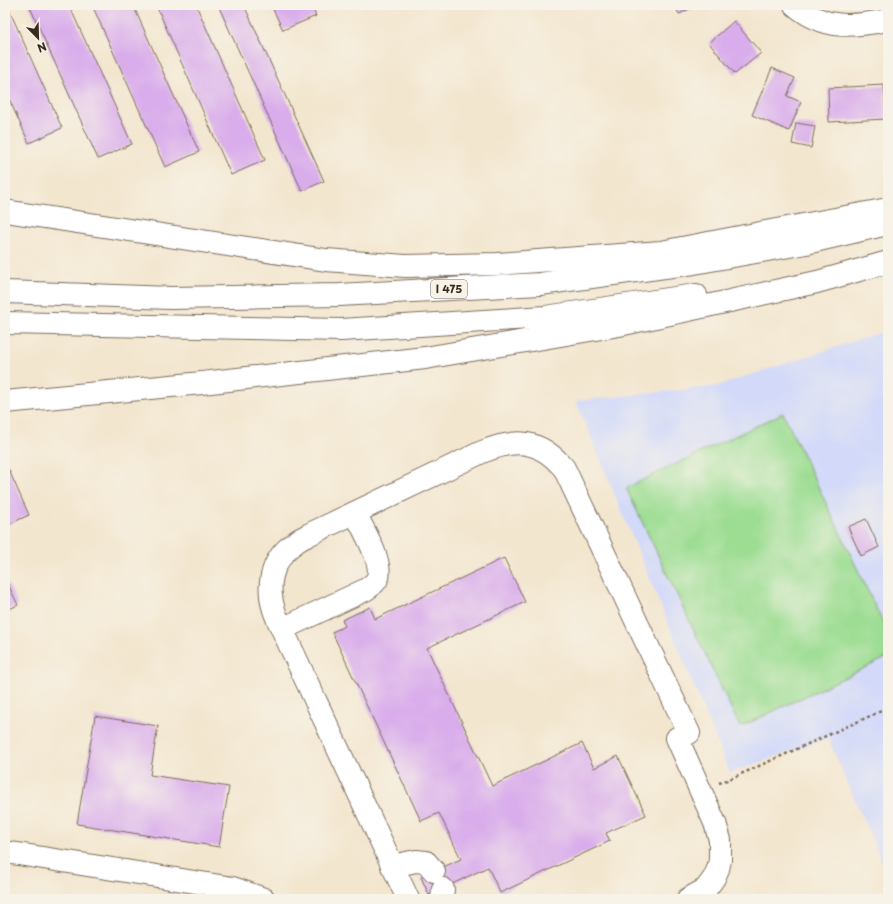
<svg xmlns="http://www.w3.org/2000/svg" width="893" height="904" font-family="'Playpen Sans',sans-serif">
	<rect width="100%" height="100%" fill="#f7f3e8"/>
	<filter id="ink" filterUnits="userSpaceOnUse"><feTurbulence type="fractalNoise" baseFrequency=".025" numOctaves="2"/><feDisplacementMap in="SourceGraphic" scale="8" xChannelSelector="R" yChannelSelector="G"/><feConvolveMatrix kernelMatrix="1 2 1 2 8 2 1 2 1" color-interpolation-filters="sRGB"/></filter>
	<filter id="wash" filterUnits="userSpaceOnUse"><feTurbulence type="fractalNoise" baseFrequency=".012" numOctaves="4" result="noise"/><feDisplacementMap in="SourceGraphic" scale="16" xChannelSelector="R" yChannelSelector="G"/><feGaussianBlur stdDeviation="0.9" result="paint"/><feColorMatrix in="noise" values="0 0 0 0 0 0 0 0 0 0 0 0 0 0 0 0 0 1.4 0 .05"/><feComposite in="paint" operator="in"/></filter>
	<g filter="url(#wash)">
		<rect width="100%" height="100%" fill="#f3e6cf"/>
		<!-- built -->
		<path fill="#d2d9f9" d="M888,330V876L828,738L730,773L576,401L717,386Z"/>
		<!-- green -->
		<path fill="#9ddd93" stroke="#6c8458" d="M783,413L888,633V657L740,727L626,488Z"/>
		<g id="blocks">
			<!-- building -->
			<path fill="#d9adeb" d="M5,5H7L62,128L29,143L5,90Z
				M29,5H69L132,144L98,159Z
				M92,5H133L199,152L165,167Z
				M156,5H196L265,160L231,175Z
				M218,5H244L324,181L302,191Z
				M271,5H311L316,16L283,30Z
				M674,5H698L679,14Z
				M734,21L761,53L735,74L709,43Z
				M772,68L795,78L787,96L801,102L789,131L752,115Z
				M884,85L886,119L829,122L828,88Z
				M796,123L815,126L811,148L792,144Z
				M8,468L29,515L5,526V469Z
				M866,519L879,547L861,556L848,527Z
				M504,558L525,602L427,648L492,786L582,743L594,768L618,756L646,815L606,833L610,841L500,893L488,867L429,895L421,877L461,859L439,813L421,821L332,632L345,626L342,620L370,607L375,619Z
				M5,578L18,605L5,611Z
				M95,716L158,726L150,775L229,787L219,847L77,824Z"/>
		</g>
	</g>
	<g filter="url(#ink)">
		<use href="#blocks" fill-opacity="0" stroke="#7b6c5c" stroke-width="1"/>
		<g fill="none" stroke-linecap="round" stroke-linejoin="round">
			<!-- minor casing -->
			<g stroke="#7b6c5c" stroke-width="24">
				<path id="minor" d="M795,5C824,30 852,27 888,20
					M282,629L365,590C370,587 376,583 378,577C383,562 362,527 355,513
					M5,852L233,888L264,899
					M392,866L416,861L426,862L434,871
					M408,899L277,618C265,590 269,560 296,542C301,538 307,536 312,533L482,452C516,438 539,439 564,468L689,733L677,738L715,823L720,840V860L718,869L714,878L706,889L688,899
					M442,899L443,889"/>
			</g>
			<!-- highway casing -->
			<g stroke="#7b6c5c" stroke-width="24">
				<path id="highway" d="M5,211L326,260L405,266L497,264L661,252L888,209
					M5,292L171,298L339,295L540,284L694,263L806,243L887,224
					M5,323L341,330L545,317L696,295
					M5,402L202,383L425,358L619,325L817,282L888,262"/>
			</g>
			<!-- path -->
			<path stroke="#7b6c5c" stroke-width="2.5" stroke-dasharray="3 3" stroke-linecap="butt" d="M719,783L730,779L888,708
				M885,899L888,898"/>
			<!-- minor -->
			<use href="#minor" stroke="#fff" stroke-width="22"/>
			<!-- highway -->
			<use href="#highway" stroke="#fff" stroke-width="22"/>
		</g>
	</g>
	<g text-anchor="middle" stroke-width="3" stroke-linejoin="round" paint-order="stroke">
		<!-- shield labels -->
		<rect fill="#f7f3e8" stroke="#73665b" stroke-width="1" x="431" y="280" width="36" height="18" rx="3"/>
		<g font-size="11" font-weight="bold" fill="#3b2a1e">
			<text x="449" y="293">I 475</text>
		</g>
	</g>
	<!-- margin -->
	<rect width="893" height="904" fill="none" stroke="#f7f3e8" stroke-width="20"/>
	<!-- north arrow -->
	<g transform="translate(38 38) rotate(157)" stroke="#f7f3e8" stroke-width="3" paint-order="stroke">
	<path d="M0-3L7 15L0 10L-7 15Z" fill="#3b2a1e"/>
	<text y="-6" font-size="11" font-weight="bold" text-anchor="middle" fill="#3b2a1e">N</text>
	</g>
</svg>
